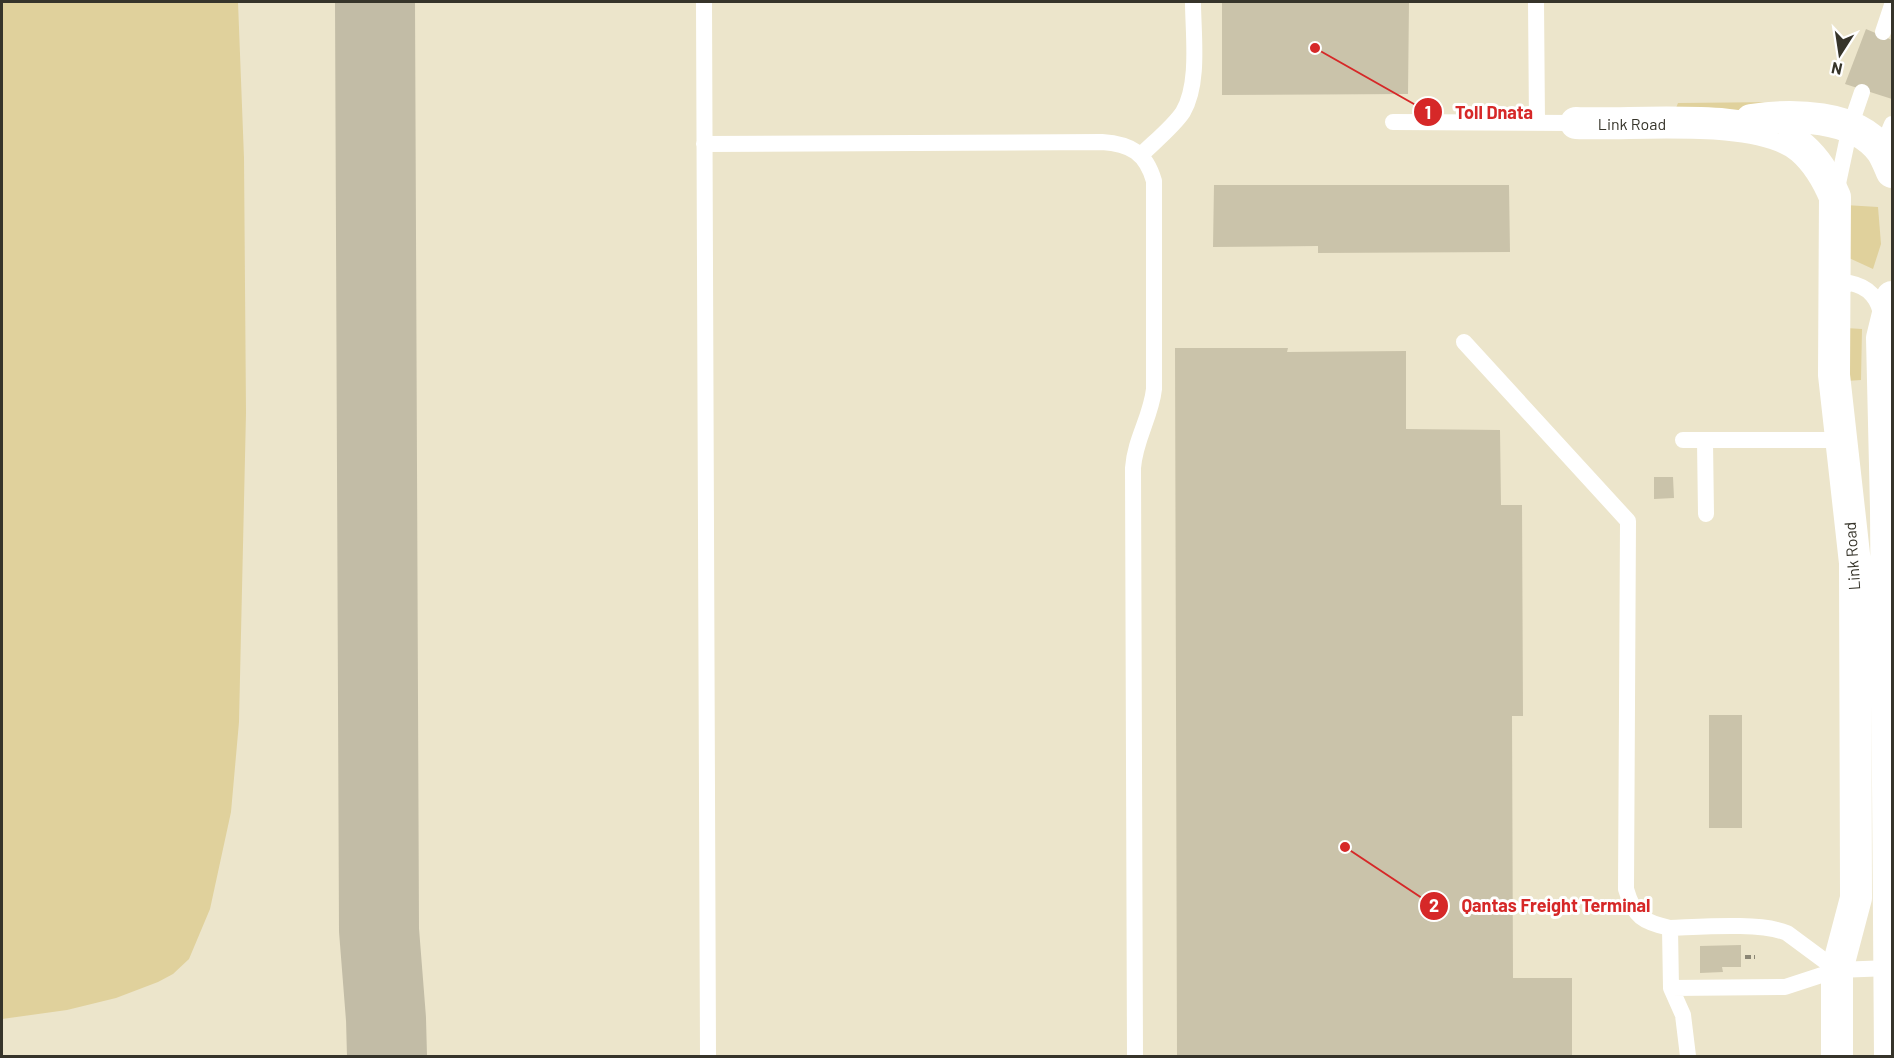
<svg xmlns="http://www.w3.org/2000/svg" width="1894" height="1058" font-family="Barlow,sans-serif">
	<rect width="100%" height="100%" fill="#ece5cb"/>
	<!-- green -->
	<path fill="#e0d19c" d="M2,2H238L244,158L246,413L239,722L231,812L210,909L189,959L173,974L158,982L116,998L67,1010L2,1019Z
		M1781,102L1776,111H1688L1676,108L1678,103Z
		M1845,205L1878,207L1881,244L1873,269L1849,258Z
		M1846,328L1862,329L1861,380L1846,381Z"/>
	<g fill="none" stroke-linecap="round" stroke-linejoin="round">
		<!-- taxiway -->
		<path stroke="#c2bca6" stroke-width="80" d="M375,2L379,930L386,1019L387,1056"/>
	</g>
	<!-- building -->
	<path fill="#cac3aa" d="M1222,2H1409L1408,94L1222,95Z
		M1866,29L1892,40V99L1845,84Z
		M1214,185H1509L1510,252L1318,253V246L1213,247Z
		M1175,348H1288L1287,352L1406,351V429L1500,430L1501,505H1522L1523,716H1512L1513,978H1572V1056H1177Z
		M1654,477H1673L1674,498L1654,499Z
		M1709,715H1742V828H1709Z
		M1741,945V967H1722L1723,972L1700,973V946Z"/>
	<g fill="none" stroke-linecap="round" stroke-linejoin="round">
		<!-- path -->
		<path stroke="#8b8675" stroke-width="4" stroke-dasharray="6 3" stroke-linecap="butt" d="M1745,957H1755"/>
		<!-- lane -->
		<path stroke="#fff" stroke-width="16" d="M704,2L708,1056
			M1536,2L1537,123
			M1883,32L1892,5
			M1393,122L1576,123
			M704,144L1102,142C1131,144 1146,153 1154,181V389C1151,417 1135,439 1133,468L1135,1056
			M1881,150L1892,124
			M1141,155C1153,143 1174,126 1183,112C1200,83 1193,34 1193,2
			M1836,193L1850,127L1862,92
			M1837,297L1840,288L1850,283C1870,287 1879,299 1882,318
			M1464,342L1628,521L1626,889C1634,917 1643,922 1670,928L1671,988L1683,1015L1688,1056
			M1683,440H1841
			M1705,441L1706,514
			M1670,928C1700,927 1761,922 1787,933L1837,970
			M1671,988L1785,987L1837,970L1890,968"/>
		<!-- street -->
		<path stroke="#fff" stroke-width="32" d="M1751,120C1792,114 1855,114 1882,151C1886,157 1889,165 1892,172
			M1576,123C1634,126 1758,111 1802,148C1818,162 1827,178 1835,197L1834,375L1855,563L1856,898L1837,970V1056
			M1890,1056L1886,509L1882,338L1892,297"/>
	</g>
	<g text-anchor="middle" stroke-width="6" stroke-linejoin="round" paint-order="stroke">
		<!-- street labels -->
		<g font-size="16" fill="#36342a" stroke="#fff">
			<text x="1632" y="130">Link Road</text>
			<text transform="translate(1852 556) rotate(-94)" y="6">Link Road</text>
		</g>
	</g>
	<!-- callouts -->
	<path fill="none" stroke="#d62828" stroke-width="2" d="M1315 48L1428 112M1345 847L1434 906"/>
	<g fill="#d62828" stroke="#fff" stroke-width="2">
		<circle cx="1315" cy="48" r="6"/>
		<circle cx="1345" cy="847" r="6"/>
		<circle cx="1428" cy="112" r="15"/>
		<circle cx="1434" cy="906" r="15"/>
	</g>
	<g font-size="18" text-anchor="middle" font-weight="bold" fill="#fff">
		<text x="1428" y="119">1</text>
		<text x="1434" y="912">2</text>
	</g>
	<g font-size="18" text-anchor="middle" font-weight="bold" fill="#d62828" stroke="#fff" stroke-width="6" stroke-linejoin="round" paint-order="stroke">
		<text x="1494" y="119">Toll Dnata</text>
		<text x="1556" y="912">Qantas Freight Terminal</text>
	</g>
	<!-- border -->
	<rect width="1894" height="1058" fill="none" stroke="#36342a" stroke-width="6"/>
	<!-- north arrow -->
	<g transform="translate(1840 54) rotate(192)" stroke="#ffffff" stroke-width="4.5" paint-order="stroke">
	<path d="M0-4.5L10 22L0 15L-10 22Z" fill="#36342a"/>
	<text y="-9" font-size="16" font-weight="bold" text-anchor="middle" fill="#36342a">N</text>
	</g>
</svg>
